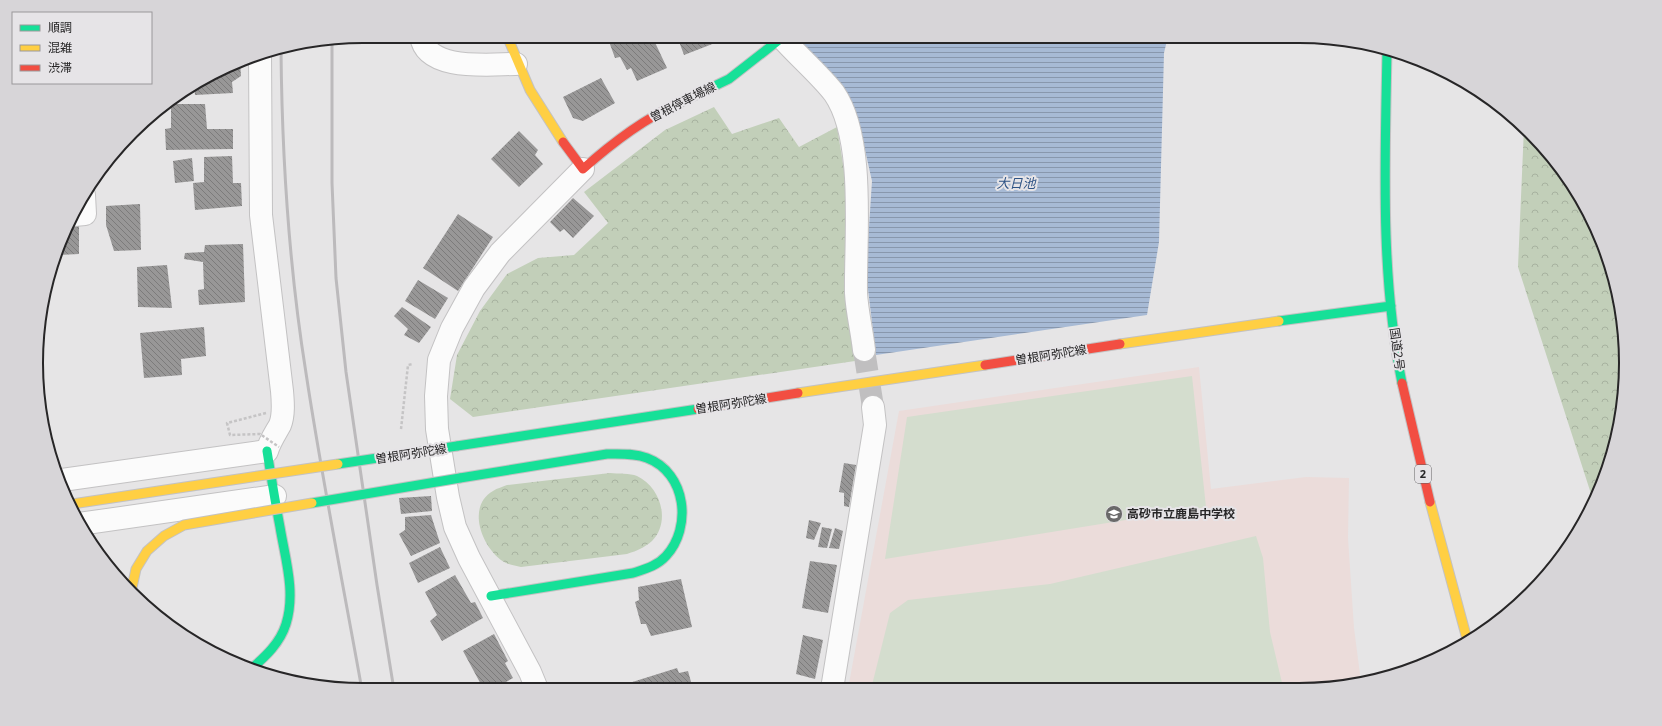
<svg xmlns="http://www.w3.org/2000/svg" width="1662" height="726" font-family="'Noto Sans','Noto Sans JP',sans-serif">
	<defs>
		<pattern id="forest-crowns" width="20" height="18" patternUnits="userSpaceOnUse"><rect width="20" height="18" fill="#c2cfb9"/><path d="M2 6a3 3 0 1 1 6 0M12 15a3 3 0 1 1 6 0" fill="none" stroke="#a7b29f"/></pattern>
		<pattern id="water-rules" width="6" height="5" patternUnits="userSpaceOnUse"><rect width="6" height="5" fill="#a7bad5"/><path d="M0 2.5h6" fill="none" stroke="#8897ad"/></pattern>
		<pattern id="building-back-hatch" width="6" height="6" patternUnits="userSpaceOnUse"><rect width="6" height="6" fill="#989797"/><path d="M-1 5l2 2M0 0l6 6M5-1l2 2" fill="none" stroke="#7c7b7b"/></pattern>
	</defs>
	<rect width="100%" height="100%" fill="#e6e5e6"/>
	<!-- education -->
	<path fill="#ebdcda" d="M1199,367L1211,489L1306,477L1349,478L1348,538L1354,628L1361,682L1342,687L848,689L899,411Z"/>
	<!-- green -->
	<path fill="#d4ddce" d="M1192,376L1206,507L885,559L907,417Z
		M1256,536L1263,558L1270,632L1283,687L871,689L890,613L908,600L1050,584Z"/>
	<!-- forest -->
	<path fill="url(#forest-crowns)" d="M714,107L732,134L779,118L799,147L837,127L845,176L846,298L855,361L473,417L450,399L457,355L480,311L507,274L538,258L574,255L608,223L584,192L665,130Z
		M1524,127C1535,139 1549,151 1559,165C1623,253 1642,363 1609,467C1605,479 1598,490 1593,500L1518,267Z
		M610,473C618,474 630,473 637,476C661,487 671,522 652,541C644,548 636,551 627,554L521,567C516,566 511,565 506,563C483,551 465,507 493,491C497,488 503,487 507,485Z"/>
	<!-- water -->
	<path fill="url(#water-rules)" d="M813,36H1168L1164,53L1159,242L1147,315L876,355L866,273L872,181L862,137L849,102L803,45Z"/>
	<!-- building -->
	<path fill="url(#building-back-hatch)" d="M607,36H652L667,68L637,81L631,68L627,70L620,57L615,58Z
		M677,36H733L684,55Z
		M240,62L241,76L232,82L233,93L195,95L194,84Z
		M601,78L615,103L583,121L573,118L563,97Z
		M171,104H205L207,129H233V149L166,150L165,129L171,128Z
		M519,131L538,150L535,155L543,164L519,187L491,159Z
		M232,156L233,183H241L242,206L195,210L193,183L204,182V157Z
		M192,158L194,181L175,183L173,161Z
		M573,198L594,216L573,238L564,229L560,232L550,222Z
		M140,204L141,250L114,251L106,225V206Z
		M458,214L493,237L458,291L423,268Z
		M70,226H79V254L59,255Z
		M243,244L245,302L199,305L198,290L204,289L203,262L184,259L185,253L204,252L205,245Z
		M167,265L172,308L138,307L137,267Z
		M418,280L448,298L435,319L405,301Z
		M402,307L431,327L419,343L404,335L408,329L394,316Z
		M204,327L206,356L181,359L182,375L144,378L140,333Z
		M844,463L856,465L849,507L844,506V493L839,492Z
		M431,496L432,511L401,514L399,498Z
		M431,515L440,543L411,556L399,534L405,530V517Z
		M809,520L821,523L814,540L806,538Z
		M822,527L832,529L827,548L818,547Z
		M835,528L843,531L839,549L829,548Z
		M440,547L450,568L418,583L409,563Z
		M810,561L837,565L828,613L802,608Z
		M455,575L471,603L475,602L483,618L442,641L430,621L437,615L425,592Z
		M681,579L692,627L651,636L646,624H641L635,602L639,600L638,587Z
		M494,634L508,661L505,663L513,678L492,690H484L463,651Z
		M803,635L823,640L815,679L796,674Z
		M677,668L679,673L688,671L693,689H610Z"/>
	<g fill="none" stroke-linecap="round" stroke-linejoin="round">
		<!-- street-tunnel -->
		<path stroke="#c0bfc0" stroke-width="22" stroke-dasharray="22 11" stroke-linecap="butt" d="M864,350L873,407"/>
		<!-- street casing -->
		<g stroke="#c3c2c3" stroke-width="24">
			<path id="street" d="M421,36C426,72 490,64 516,64
				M782,38C797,55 821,76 834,93C866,139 855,238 856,293C857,312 862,331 864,350
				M74,215L85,214L84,195
				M62,480L267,451C270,441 275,434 280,425C284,415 283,402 282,391L261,215L260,53
				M79,524L275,496
				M537,689L530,672L469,558L455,527L448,497L437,429L436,396L439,360L452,328L474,288L500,253L583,169
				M832,689L875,425L873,407"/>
		</g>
		<!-- fast casing -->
		<g stroke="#c3c2c3" stroke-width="11">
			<path id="fast" d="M1387,51C1385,162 1380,274 1402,383
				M677,104L729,79L784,36
				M1279,321L1391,306
				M457,446L698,409
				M460,478L607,454C620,454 634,453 647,458C687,473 692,528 666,556C657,566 645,569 633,573L491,596
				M251,669C266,656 280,643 286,624C296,592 285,558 280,527C275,501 271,476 267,451"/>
		</g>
		<!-- slow casing -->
		<g stroke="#c3c2c3" stroke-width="11">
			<path id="slow" d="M507,36L530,90L563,142
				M1120,344L1279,321
				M798,393L985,365
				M1430,502L1467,639"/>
		</g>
		<!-- jam casing -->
		<g stroke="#c3c2c3" stroke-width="11">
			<path id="jam" d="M563,142L583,169C612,143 642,120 677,104
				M985,365L1120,344
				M1402,383L1430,502
				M698,409L798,393"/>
		</g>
		<!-- path -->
		<path stroke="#c5c4c5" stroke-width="2.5" stroke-dasharray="3 2" stroke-linecap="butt" d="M401,429L408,365L413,364"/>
		<!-- street -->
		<use href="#street" stroke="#fbfbfb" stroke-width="22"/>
		<!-- fast -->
		<use href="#fast" stroke="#16e098" stroke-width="9"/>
		<!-- slow -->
		<use href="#slow" stroke="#ffcf43" stroke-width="9"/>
		<!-- jam -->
		<use href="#jam" stroke="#f24e42" stroke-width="9"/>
		<!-- rail -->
		<path stroke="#bcbabc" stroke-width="3" d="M332,41V183L336,278L346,372L377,585L394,690
			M281,50C282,157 289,267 306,373C322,479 343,584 362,690"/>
		<!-- fast-bridge casing -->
		<g stroke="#c3c2c3" stroke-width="11" stroke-linecap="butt">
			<path id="fast-bridge" d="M338,464L457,446
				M312,503L460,478"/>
		</g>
		<!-- slow-bridge casing -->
		<g stroke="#c3c2c3" stroke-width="11" stroke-linecap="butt">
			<path id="slow-bridge" d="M72,504L338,464
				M131,592L136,569L147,551L164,536L184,525L312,503"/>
		</g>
		<!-- path-bridge -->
		<path stroke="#c5c4c5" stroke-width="2.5" stroke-dasharray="3 2" stroke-linecap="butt" d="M266,413L227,423L230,435L260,434L279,447"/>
		<!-- fast-bridge -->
		<use href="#fast-bridge" stroke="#16e098" stroke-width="9"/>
		<!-- slow-bridge -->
		<use href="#slow-bridge" stroke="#ffcf43" stroke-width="9"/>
	</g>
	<!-- icons -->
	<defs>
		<g id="school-disc" transform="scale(0.9)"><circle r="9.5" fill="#6a696a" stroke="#e6e4e7"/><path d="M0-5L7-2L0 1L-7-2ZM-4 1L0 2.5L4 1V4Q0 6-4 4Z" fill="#fff"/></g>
	</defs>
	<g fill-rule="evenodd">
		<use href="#school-disc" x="1114" y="514"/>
	</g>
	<g text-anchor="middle" stroke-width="4" stroke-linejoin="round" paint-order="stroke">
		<!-- shield labels -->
		<rect fill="#e6e4e7" stroke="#605f61" stroke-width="1" x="1415" y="465" width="16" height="18" rx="3"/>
		<g font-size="11" font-weight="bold" fill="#272627">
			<text x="1423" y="478">2</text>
		</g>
		<!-- street labels -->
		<g font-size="12" fill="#272627" stroke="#e6e4e7">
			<text transform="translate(683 102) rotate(-27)" y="4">曽根停車場線</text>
			<text transform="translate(1397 349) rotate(82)" y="4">国道2号</text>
			<text transform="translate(1051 355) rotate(-9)" y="4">曽根阿弥陀線</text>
			<text transform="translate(731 404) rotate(-9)" y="4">曽根阿弥陀線</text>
			<text transform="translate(411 454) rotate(-9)" y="4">曽根阿弥陀線</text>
		</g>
		<!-- poi labels -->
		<g font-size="12" font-weight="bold" fill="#272627" stroke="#e6e4e7" text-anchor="start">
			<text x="1127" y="518">高砂市立鹿島中学校</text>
		</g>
		<!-- water labels -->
		<g font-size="13" font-style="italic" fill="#2e5385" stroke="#e6e4e7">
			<text x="1016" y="188">大日池</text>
		</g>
	</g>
	<!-- crop -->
	<path d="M0 0H1662V726H0ZM363 43H1299A320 320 0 0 1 1619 363V363A320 320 0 0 1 1299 683H363A320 320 0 0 1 43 363V363A320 320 0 0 1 363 43Z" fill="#d7d5d8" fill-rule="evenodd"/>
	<path fill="none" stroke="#272627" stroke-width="2" d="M363 43H1299A320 320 0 0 1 1619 363V363A320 320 0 0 1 1299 683H363A320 320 0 0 1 43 363V363A320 320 0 0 1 363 43Z"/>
	<!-- legend -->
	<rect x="12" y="12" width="140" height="72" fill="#e6e4e7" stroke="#9a989a"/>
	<rect x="20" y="25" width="20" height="6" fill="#16e098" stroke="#9a989a"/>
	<text x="48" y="32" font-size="12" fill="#272627">順調</text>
	<rect x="20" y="45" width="20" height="6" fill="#ffcf43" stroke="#9a989a"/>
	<text x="48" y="52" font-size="12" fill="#272627">混雑</text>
	<rect x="20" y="65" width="20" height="6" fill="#f24e42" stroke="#9a989a"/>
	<text x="48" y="72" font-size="12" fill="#272627">渋滞</text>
</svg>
